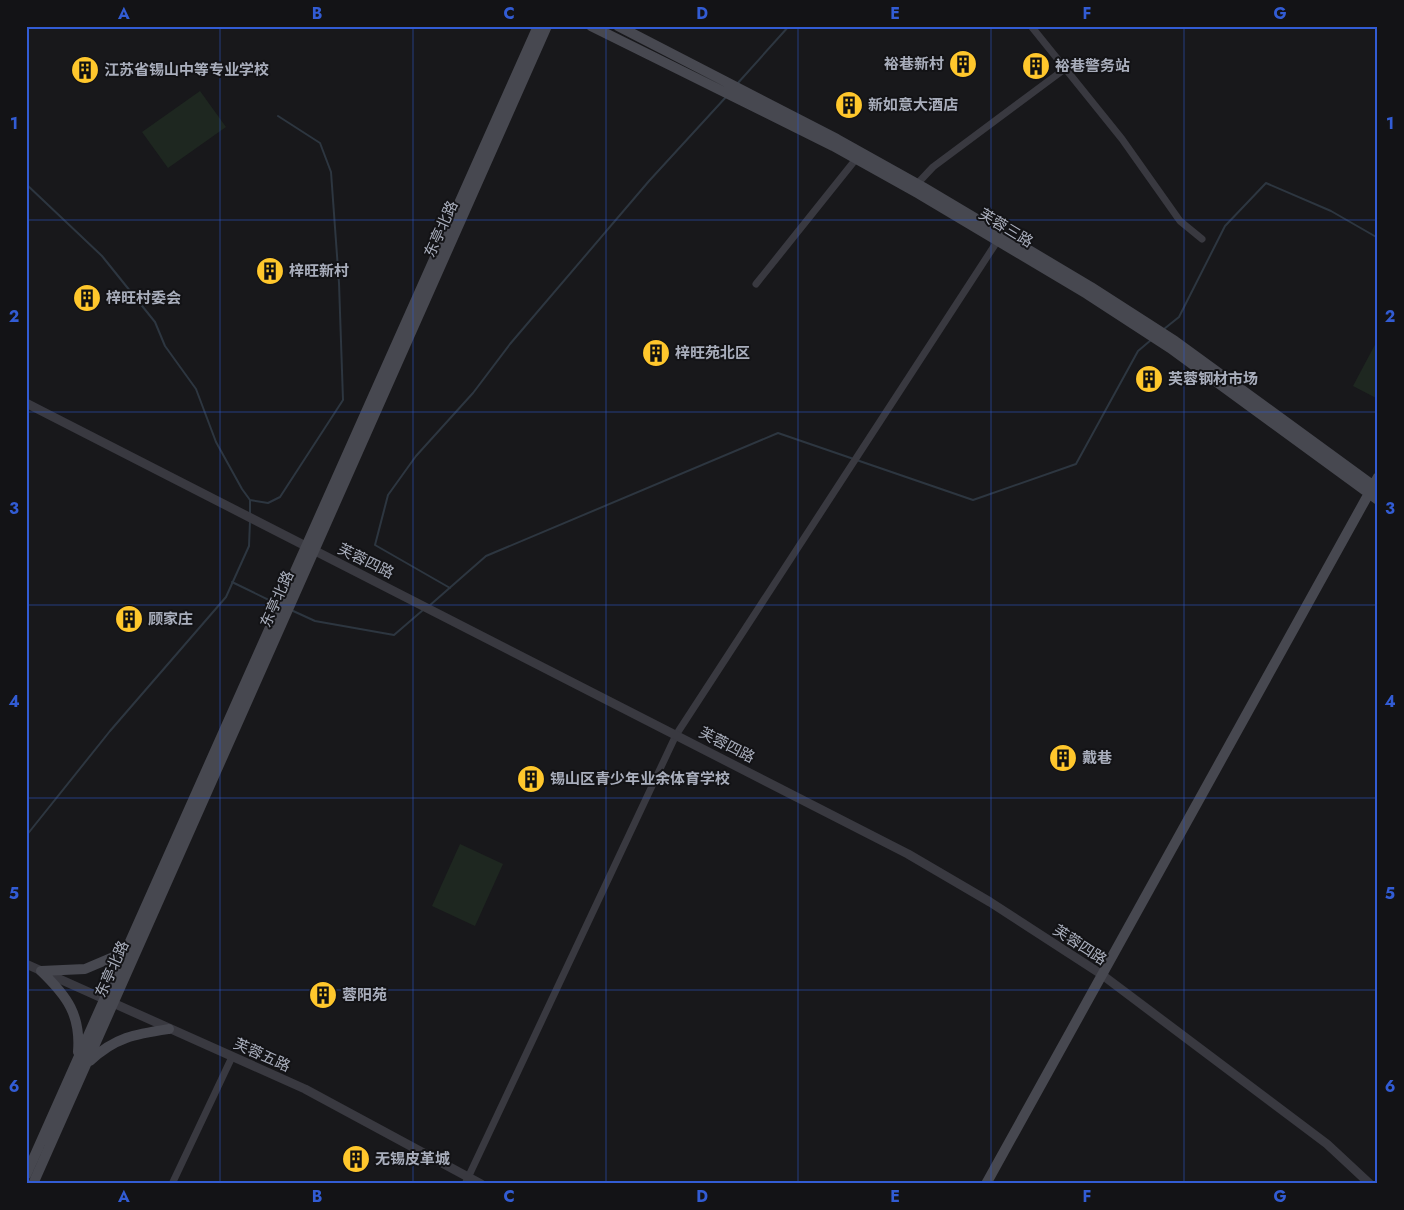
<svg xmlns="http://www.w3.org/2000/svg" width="1404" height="1210" font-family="Jost,'Noto Sans SC',sans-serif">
	<rect width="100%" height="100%" fill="#18181b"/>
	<!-- green -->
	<path fill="#1e2720" d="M200,91L226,127L168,168L142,132Z
		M1378,339V399L1353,386Z
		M460,844L503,864L475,926L432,906Z"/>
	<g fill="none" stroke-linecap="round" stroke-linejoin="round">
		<!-- stream -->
		<path stroke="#2d3640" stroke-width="2" d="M737,84L789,26
			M26,184L102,256L155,322L165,346L196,389L216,442L242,489L250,500
			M1164,329L1179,317L1225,226L1266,183L1331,211L1378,238
			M250,514V500L268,503L280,497L343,400L339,283L331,172L320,143L278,116
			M232,582L277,604
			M450,588L375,545L388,495L416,456L473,393L510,344L649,181L726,97
			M429,606L486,556L778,433L973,500L1076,464L1138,351L1151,340
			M291,610L315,621L394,635L423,610
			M26,836L110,731L226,597L249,546L250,521"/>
		<!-- minor -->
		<path stroke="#393940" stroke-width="7" d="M1031,26L1122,139L1180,221L1202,239
			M917,184L933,167L1066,68
			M756,284L856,159
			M172,1184L232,1057
			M465,1184L676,735L1000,237"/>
		<!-- tertiary -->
		<path stroke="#393940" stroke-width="9" d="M26,403L908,854L990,902L1101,974L1327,1144L1370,1184
			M26,964L305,1089L481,1184"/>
		<!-- secondary -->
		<path stroke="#474850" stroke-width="10" d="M591,26L833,146L919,194L1087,294L1170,348L1378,500
			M618,26L837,139L923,187L1091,287L1175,341L1378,489
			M41,971C67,996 81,1015 78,1052
			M41,971L85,969L125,952
			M90,1061C115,1037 136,1034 169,1029
			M26,1175L538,26
			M33,1184L547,26
			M986,1184L1378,477"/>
	</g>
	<!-- grid -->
	<path fill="none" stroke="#325cd4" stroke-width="1" stroke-opacity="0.55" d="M220,26V1184M413,26V1184M606,26V1184M798,26V1184M991,26V1184M1184,26V1184M26,220H1378M26,412H1378M26,605H1378M26,798H1378M26,990H1378"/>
	<!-- icons -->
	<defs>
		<g id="building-disc" transform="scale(1.4375)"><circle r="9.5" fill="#ffc72c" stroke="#131316"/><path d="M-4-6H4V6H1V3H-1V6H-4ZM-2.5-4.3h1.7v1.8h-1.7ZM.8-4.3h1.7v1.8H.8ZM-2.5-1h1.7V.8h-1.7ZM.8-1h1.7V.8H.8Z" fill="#111"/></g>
	</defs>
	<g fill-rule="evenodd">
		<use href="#building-disc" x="963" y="64"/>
		<use href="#building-disc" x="1036" y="66"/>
		<use href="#building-disc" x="85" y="70"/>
		<use href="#building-disc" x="849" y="105"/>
		<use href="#building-disc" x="270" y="271"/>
		<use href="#building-disc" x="87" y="298"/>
		<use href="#building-disc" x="656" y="353"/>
		<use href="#building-disc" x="1149" y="379"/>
		<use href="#building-disc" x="129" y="619"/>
		<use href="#building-disc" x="1063" y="758"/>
		<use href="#building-disc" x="531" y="779"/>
		<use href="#building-disc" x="323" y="995"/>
		<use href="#building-disc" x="356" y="1159"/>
	</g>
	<g text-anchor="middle" stroke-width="4" stroke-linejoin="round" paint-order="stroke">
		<!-- poi labels -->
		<g font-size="15" font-weight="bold" fill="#a9aebc" stroke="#131316" text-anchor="start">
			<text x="944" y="69" text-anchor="end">裕巷新村</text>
			<text x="1055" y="71">裕巷警务站</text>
			<text x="104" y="75">江苏省锡山中等专业学校</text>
			<text x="868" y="110">新如意大酒店</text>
			<text x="289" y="276">梓旺新村</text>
			<text x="106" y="303">梓旺村委会</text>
			<text x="675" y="358">梓旺苑北区</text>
			<text x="1168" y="384">芙蓉钢材市场</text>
			<text x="148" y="624">顾家庄</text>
			<text x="1082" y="763">戴巷</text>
			<text x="550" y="784">锡山区青少年业余体育学校</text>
			<text x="342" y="1000">蓉阳苑</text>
			<text x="375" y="1164">无锡皮革城</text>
		</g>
		<!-- street labels -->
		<g font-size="15" fill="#a9aebc" stroke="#131316">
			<text transform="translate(1006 228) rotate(31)" y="5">芙蓉三路</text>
			<text transform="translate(441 229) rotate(-66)" y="5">东亭北路</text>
			<text transform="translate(366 561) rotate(26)" y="5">芙蓉四路</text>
			<text transform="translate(277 599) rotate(-66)" y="5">东亭北路</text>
			<text transform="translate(727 745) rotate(27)" y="5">芙蓉四路</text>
			<text transform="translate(1080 945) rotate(33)" y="5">芙蓉四路</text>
			<text transform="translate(112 969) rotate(-66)" y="5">东亭北路</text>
			<text transform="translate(262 1055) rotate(24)" y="5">芙蓉五路</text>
		</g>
	</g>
	<!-- border -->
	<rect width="1404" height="1210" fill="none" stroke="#131316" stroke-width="55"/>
	<rect x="28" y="28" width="1348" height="1154" fill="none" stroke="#325cd4" stroke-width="2"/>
	<g font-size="16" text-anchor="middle" font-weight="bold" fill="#325cd4">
		<text x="124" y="19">A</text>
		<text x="317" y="19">B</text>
		<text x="509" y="19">C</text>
		<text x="702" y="19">D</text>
		<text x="895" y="19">E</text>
		<text x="1087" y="19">F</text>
		<text x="1280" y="19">G</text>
		<text x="14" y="129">1</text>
		<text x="1390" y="129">1</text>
		<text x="14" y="322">2</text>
		<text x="1390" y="322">2</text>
		<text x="14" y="514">3</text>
		<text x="1390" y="514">3</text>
		<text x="14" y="707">4</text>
		<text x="1390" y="707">4</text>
		<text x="14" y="899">5</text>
		<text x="1390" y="899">5</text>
		<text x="14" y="1092">6</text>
		<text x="1390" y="1092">6</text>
		<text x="124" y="1202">A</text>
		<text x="317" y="1202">B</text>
		<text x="509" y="1202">C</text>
		<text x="702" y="1202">D</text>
		<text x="895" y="1202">E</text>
		<text x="1087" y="1202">F</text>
		<text x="1280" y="1202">G</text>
	</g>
</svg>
